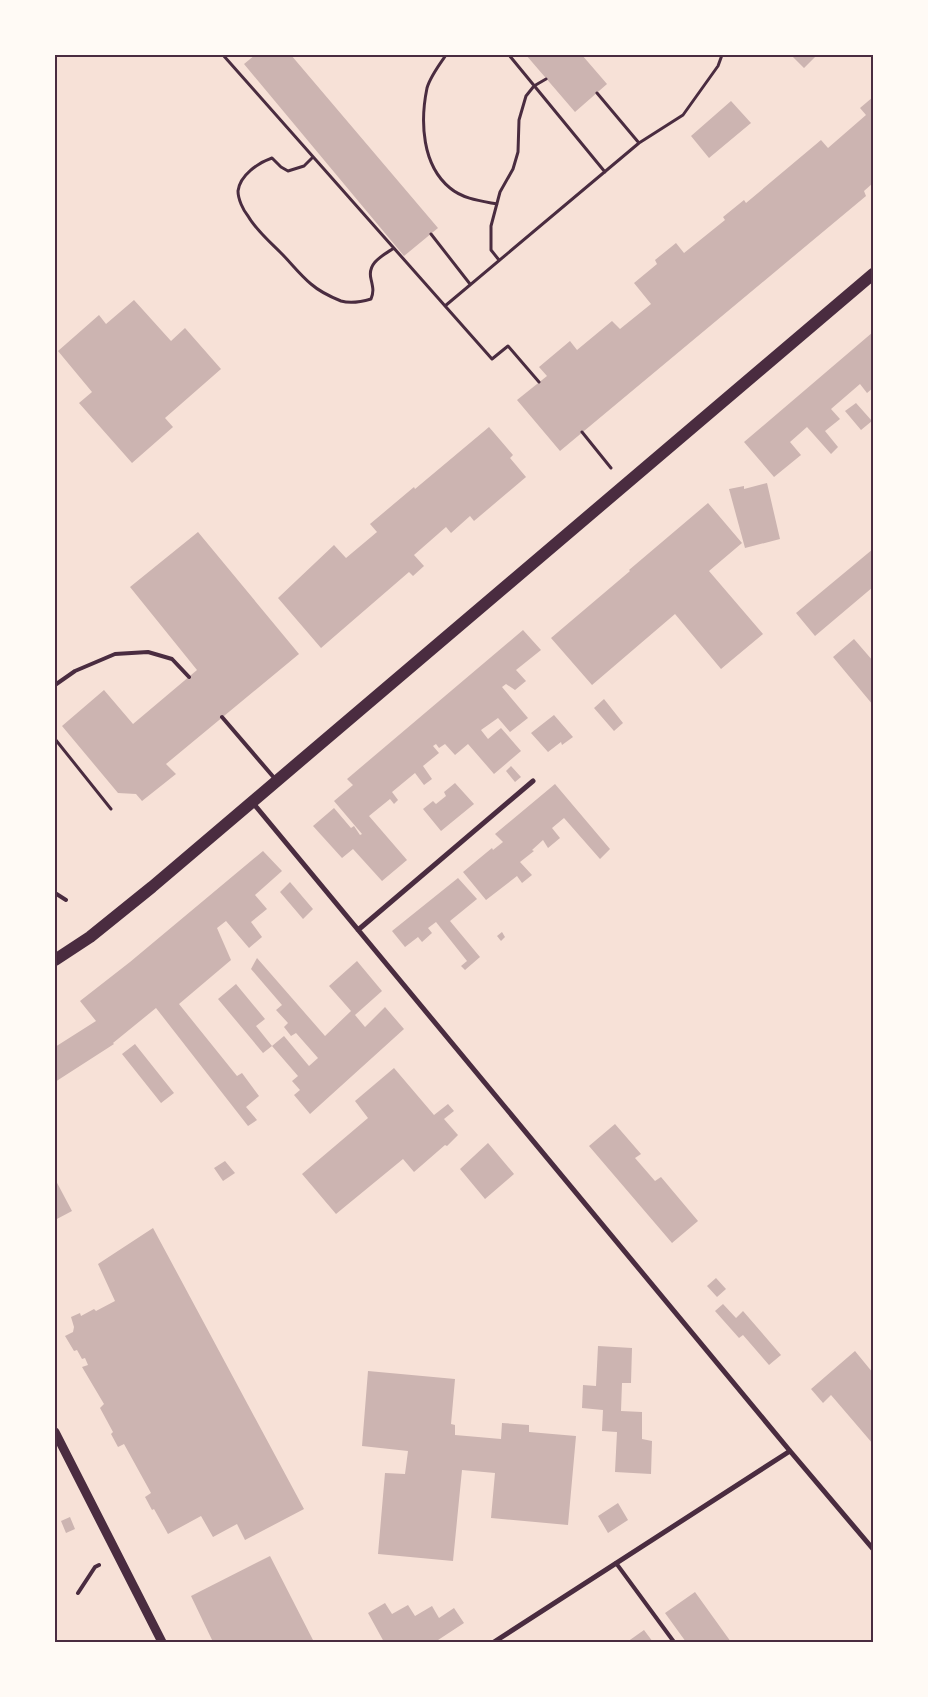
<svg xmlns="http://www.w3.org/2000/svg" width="928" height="1697" font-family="Jost,sans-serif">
	<rect width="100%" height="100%" fill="#f7e1d7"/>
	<!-- building -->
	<path fill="#ccb4b1" d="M255,55H291L438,228L404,256L244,64Z
		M526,55H582L607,84L575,112Z
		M791,55H817L804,68Z
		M873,97V183L864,191L866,196L560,451L517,400L547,376L539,367L570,341L577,350L612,321L620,329L651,304L634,283L657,264L655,260L676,243L684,253L725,220L723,217L744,200L746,203L821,140L828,148L866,115L860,108Z
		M731,101L751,123L709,158L691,136Z
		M134,300L171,341L185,328L221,369L165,418L173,427L132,463L79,403L92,392L58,351L99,315L106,324Z
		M873,332V388L867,393L860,384L831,409L840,419L825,431L838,447L831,454L807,427L790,442L801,455L774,477L744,442Z
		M856,403L872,421L861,430L845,411Z
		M489,427L513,455L510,458L526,477L474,521L470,516L451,533L446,527L414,555L424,566L413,576L409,572L321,648L278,598L334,545L346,558L377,532L370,524L414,487L415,489Z
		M767,483L780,539L745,548L729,489L744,486V489Z
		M708,503L742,543L709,571L763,634L721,669L675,614L592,685L551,638L630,571L629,570Z
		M198,532L299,654L166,764L176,774L142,801L136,794L118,793L62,726L104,690L133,724L197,670L130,587Z
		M873,549V587L815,636L796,613Z
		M523,630L541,650L516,670L526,681L515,690L506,684L502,687L528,718L510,732L498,718L481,730L488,739L501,728L521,751L494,774L468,744L455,755L445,744L439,748L436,744L433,746L439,753L423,766L432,779L424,785L415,773L392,792L398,800L394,804L390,799L369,816L407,860L382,881L353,849L342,858L313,826L334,808L351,828L354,826L360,835L362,834L334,801L353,785L347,779Z
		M854,639L873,661V705L833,657Z
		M604,699L623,723L614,731L594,708Z
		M554,715L573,737L562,745L561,742L548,752L531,733Z
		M511,766L521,777L515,782L506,771Z
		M455,783L474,804L441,831L423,809L433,801L436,804L446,796L444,792Z
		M555,784L610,849L600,859L564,818L552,828L560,838L548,848L543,840L532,850L534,851L520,862L532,875L522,883L517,876L486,900L463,872L492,848L493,850L503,842L495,834Z
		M263,851L282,871L255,895L267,909L251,922L262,937L249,948L226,921L217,928L231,960L179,1004L237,1076L242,1073L259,1096L246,1107L257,1120L248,1126L156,1008L113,1043L114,1044L55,1082V1047L96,1021L80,1001L130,962Z
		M458,878L477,899L450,921L480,957L465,970L461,966L467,961L436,922L428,928L432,933L422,942L418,937L405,947L392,931Z
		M290,882L313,909L303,919L280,892Z
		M502,932L505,937L501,941L497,936Z
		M257,958L325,1036L351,1011L329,986L357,961L382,991L355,1015L365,1027L385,1007L404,1029L310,1114L294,1095L300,1090L292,1081L298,1076L272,1046L284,1036L309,1066L318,1058L296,1033L291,1036L284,1027L288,1023L276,1010L282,1005L251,969Z
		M236,984L265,1019L256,1026L272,1046L263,1053L218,999Z
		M135,1044L174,1093L161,1103L122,1054Z
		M394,1068L434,1115L448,1104L454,1111L444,1119L458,1135L447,1146L445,1145L414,1172L403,1159L336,1214L302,1174L368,1118L355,1101Z
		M615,1124L641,1154L635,1158L655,1181L661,1177L698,1221L672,1243L589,1146Z
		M488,1143L514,1174L485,1199L460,1169Z
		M225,1161L235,1173L223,1181L214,1168Z
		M55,1179L72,1211L55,1220Z
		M153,1228L304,1509L245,1540L237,1524L213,1537L201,1516L168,1534L154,1509L152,1510L145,1497L151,1493L124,1444L118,1447L111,1434L113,1432L100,1408L104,1404L82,1367L88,1365L85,1358L82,1359L77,1350L74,1351L65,1336L73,1332L74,1327L71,1317L80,1313L81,1316L94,1309L96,1311L115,1301L98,1264Z
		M716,1278L726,1289L717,1297L707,1286Z
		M723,1304L736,1318L743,1311L781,1355L769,1365L743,1335L739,1338L715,1311Z
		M598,1346L632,1348L631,1383H622L621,1411L642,1412V1439L652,1441L651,1474L615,1472L617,1432L602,1431L603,1410L582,1408L583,1385L596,1386Z
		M855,1351L873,1373V1444L831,1395L823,1403L811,1389Z
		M368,1371L455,1379L451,1424L455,1425V1435L501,1439L502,1423L529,1425V1432L576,1436L568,1525L491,1518L495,1473L462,1470L453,1561L378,1554L385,1473L405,1474L408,1451L362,1446Z
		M618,1503L628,1520L608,1533L598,1516Z
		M70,1517L75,1529L66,1533L61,1521Z
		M270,1556L314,1642H213L191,1596Z
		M695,1592L731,1642H686L665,1613Z
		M385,1603L392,1614L408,1605L415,1616L432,1606L439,1618L454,1608L464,1623L435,1642H384L368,1613Z
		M644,1630L653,1642H627Z"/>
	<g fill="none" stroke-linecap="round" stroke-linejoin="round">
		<!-- path -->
		<path stroke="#4a2c40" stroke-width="3" d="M223,55L492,359L508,346L539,382
			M446,55C439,65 430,77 427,88C420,122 422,165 450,188C463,199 481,201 497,204
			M509,55L605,172
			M639,143L683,115L718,66L722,55
			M313,157L304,166L288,171L281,167L272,158C258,163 240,175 238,191C238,199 243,210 248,216C256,230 270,242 281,253C291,263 300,275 311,284C319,291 331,297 341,301C351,304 361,302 371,299C374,291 373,288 371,279C367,263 382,256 394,248
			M431,234L470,284
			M499,260L491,250V226L500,192L513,169L518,152L519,120L526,96L534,86L546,79
			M445,306L639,143L597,93
			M582,432L611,468
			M55,739L111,809"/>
		<!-- service -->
		<path stroke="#4a2c40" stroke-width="4" d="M55,685L75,671L115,654L148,652L172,659L189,677
			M222,717L276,780
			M55,893L66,900
			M616,1563L674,1642
			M78,1593L95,1567L99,1565"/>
		<!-- minor -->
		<path stroke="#4a2c40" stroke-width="5" d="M253,803L790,1451L873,1549
			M358,930L533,781
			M494,1642L790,1451"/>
		<!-- tertiary -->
		<path stroke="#4a2c40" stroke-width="9" d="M55,1432L162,1642"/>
		<!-- primary -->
		<path stroke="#4a2c40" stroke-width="12" d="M55,960L90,937L152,887L873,274"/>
	</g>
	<!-- border -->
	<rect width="928" height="1697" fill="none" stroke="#fffaf5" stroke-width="112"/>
	<rect x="56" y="56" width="816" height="1585" fill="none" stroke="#4a2c40" stroke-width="2"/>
</svg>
